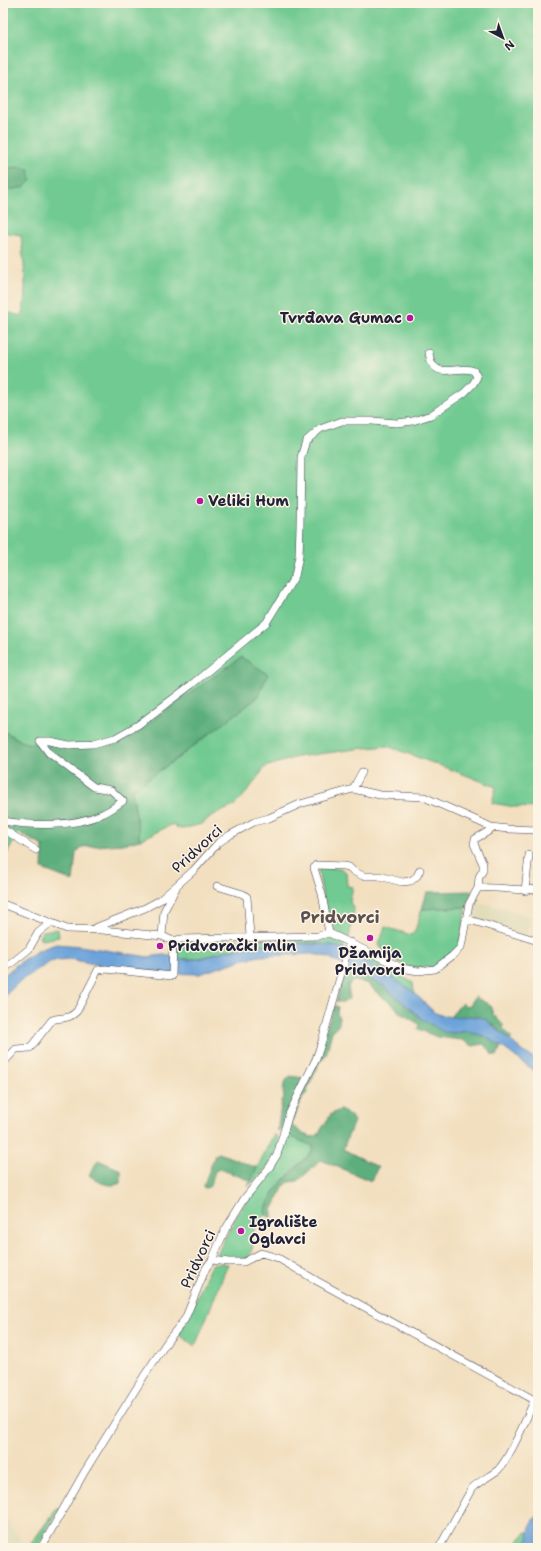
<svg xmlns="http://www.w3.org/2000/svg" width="541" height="1551" font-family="'Shantell Sans',sans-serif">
	<rect width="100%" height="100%" fill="#fcf5e5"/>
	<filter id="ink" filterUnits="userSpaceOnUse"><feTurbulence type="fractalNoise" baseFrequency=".025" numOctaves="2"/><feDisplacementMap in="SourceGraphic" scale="8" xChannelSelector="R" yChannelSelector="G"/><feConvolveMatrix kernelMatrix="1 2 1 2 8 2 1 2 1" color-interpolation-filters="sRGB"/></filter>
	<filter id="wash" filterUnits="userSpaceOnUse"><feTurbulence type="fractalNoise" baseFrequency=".012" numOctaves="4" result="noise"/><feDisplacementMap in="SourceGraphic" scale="16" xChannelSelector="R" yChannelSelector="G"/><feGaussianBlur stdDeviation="0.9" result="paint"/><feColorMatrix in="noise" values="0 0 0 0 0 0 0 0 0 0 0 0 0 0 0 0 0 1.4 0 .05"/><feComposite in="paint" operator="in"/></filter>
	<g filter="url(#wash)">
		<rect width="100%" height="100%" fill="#f2dfbf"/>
		<!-- built -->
		<path fill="#e1dcba" d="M474,901L532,916L527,935L470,918Z
			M3,1515L22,1542L15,1548H3Z"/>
		<!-- green -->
		<path fill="#71ca91" stroke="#4a7666" d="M3,3H538V808L515,807L492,803L496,787L463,774L387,746L356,749L297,757L265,767L247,792L234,806L211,816L202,824L182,829L177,828L173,824L140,840L132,790L179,757L257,698L146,725L116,743L74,747L25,743L3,731V311L21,316C29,290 23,261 21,235L3,232V191L25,187L29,169C20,167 12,167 3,170Z
			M3,825L19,832L4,859L3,858Z
			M322,866L343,870L346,872L347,886L353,887L350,902L354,910L349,938L333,932L328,928L318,868Z
			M467,907L459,946L435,968L409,967L383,955V950L379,945L385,927L411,935L415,931L422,909Z
			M58,929L59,937L42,940L39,938L42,931Z
			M331,938L342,941L345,949C316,939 261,942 232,949C209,954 198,962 175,958L177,941Z
			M353,946L367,953L368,956L371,958L413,983L414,991L417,996L410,989L350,951Z
			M274,1134L278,1138C280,1155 260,1177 248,1186Z
			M287,1135L313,1146L312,1152C300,1163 262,1198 266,1215L258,1223L250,1239L254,1242L251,1252L246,1259C237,1259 222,1263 217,1254L238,1213L277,1160Z
			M216,1263L228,1264L195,1346L178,1334L187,1321L211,1265Z
			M57,1508H60L36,1548H28Z
			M528,1531L529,1541L525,1548H514L521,1537Z"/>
		<!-- forest -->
		<path fill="#5cae7b" stroke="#3f685b" d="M20,167L29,170L31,180L25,187L3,191V170L10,168Z
			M241,657L268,674L257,698L179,757L132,790L140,840L123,844L82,847L76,853L73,881L42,869L43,846L3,825V731L25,743L74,747L115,743L146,725Z
			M472,891L467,907L422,909L427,892Z
			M345,965L384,986L422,1019L455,1033L466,1031L484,1036L501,1046L497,1056L492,1055L489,1049L483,1044L473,1046L462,1040L437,1037L418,1029L419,1024L399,1012L395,1006L377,993L367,983L352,981L348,986L350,998L344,1002H336Z
			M475,997L490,1005L493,1014L503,1025V1028L512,1038L510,1040L494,1025L450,1017L462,1003L466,1006L470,1005Z
			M335,1005L338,1007L337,1014C342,1021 339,1027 332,1031L326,1055L319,1063L308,1088L307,1093L303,1097L291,1125L303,1134L312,1137L317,1136L331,1114L340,1110L350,1115L354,1121L343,1149L378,1167L371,1181L321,1160L298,1181L289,1182L284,1186L272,1210V1218L266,1215L265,1211L276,1189L312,1152L313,1146L287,1135L288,1125Z
			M290,1076L304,1078L282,1129L277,1131L282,1100L284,1098C282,1088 283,1083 290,1076Z
			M219,1153L257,1168L251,1181L220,1169L215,1171L210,1186L206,1188L203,1187L215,1155Z
			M98,1160L121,1170V1183C109,1188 99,1183 89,1175Z"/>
		<!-- water -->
		<path fill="#6ca3da" stroke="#47628a" d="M292,943L333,945L345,949L410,989L435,1013L450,1017L470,1016L484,1018L525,1053L538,1060V1074L501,1046L484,1036L466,1031L455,1033L444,1032L422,1019L384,986L328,957L312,954L260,956L241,960L200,974L165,973L104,966L70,959L58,960L50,962L20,981L3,998V976L24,959L39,950L56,944L80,946L148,957L164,955L188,960L203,958L217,953L251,945Z
			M538,1515V1548H525C532,1533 525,1529 538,1515Z"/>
	</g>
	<g filter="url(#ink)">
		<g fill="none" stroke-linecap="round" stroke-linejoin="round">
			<!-- minor casing -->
			<g stroke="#413e4f" stroke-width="8">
				<path id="minor" d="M353,789L380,795L424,797L491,827L508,829L538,830
					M3,821C33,826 74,827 102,814C110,811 117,805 123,801L111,790L94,787L49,753L40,741H50L69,745L93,744L115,738L138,725L191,685L266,623L295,576L299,556L300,526L301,457L306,441L320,429L342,421H372L397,423L413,421L431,415L464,393L473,384L477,377L474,371C458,363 433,384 429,353
					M3,829L36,850
					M217,886L243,894L247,897L250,936
					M478,888L479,877L483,870V864L474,844L475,839L489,831L491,827
					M525,891L529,855
					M3,904L67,929L102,930L162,936L173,941L181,939L318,936L329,933L402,968L418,971L435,969L452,956L461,947L469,904L478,888C498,886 518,892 538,889
					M467,919L538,941
					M95,928L145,908L160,900L193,871L218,843L230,835L254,822L269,818L300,804L353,789L362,772
					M329,933L322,894L314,868L316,865L344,866L349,867L353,871L363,876H379L402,882L411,881L417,876L420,870
					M162,936L164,911L176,888
					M3,970L29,949L38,933L50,923
					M3,1063L16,1049L30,1048L52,1020C61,1017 69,1020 77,1011L98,970L106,969L172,976L173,941
					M212,1260L229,1262H244L261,1253L278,1258L317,1281L538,1402
					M41,1548L85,1471L144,1376L169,1339L185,1319L206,1268L212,1260L225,1230L244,1199L269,1168L277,1155L289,1114L316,1059L322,1041L350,942
					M439,1548L472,1488C480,1481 490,1476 498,1470C509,1459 528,1416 534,1400"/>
			</g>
			<!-- minor -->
			<use href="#minor" stroke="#fff" stroke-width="7"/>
		</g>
	</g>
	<!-- markers -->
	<g fill="#b5179e" stroke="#fcf5e5" stroke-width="1.5">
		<circle cx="410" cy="318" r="4"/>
		<circle cx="200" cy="501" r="4"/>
		<circle cx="370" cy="938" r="4"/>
		<circle cx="160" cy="946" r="4"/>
		<circle cx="241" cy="1231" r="4"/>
	</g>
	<g text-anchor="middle" stroke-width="3" stroke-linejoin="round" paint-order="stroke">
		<!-- poi labels -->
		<g font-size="15" font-weight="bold" fill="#22223b" stroke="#fcf5e5" text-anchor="start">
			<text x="402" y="323" text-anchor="end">Tvrđava Gumac</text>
			<text x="208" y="506">Veliki Hum</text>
			<text x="168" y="951">Pridvorački mlin</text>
			<text x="370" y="958" text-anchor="middle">Džamija<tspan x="370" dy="17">Pridvorci</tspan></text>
			<text x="249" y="1227">Igralište<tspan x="249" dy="17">Oglavci</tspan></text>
		</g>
		<!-- street labels -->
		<g font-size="15" fill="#22223b" stroke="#fcf5e5">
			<text transform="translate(197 849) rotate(-43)" y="5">Pridvorci</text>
			<text transform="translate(198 1259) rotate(-65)" y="5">Pridvorci</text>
		</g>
		<!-- quarter labels -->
		<g font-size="17" font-weight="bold" fill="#5c5051" stroke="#fcf5e5">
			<text x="340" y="923">Pridvorci</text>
		</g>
	</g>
	<!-- margin -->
	<rect width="541" height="1551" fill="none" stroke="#fcf5e5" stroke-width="16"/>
	<!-- north arrow -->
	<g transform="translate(503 38) rotate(139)" stroke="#fcf5e5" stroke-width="3" paint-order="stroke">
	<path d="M0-3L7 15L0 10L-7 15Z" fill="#22223b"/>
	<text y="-6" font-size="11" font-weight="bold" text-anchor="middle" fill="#22223b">N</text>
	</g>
</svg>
